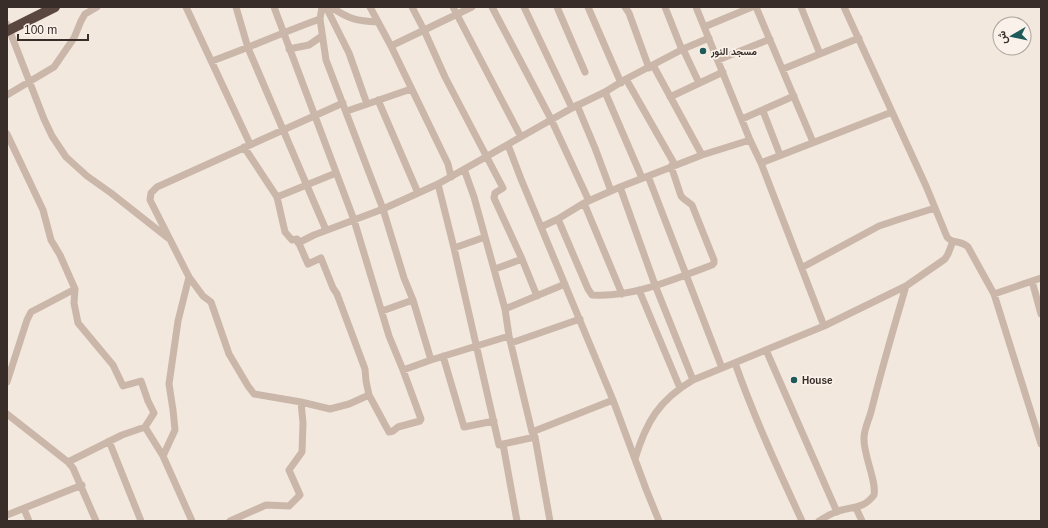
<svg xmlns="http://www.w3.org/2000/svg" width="1048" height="528" font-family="Helvetica,Vazirmatn,sans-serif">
	<rect width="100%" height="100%" fill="#f3e8de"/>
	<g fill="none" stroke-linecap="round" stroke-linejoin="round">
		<!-- minor -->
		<path stroke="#cbb7aa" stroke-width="7" d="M186,7L250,144
			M236,7L248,48L326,230
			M274,7L354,220L389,336L403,370L431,360L509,336
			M322,7L320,19L326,60L383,209L404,278L413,300L431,360
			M326,7L349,53L367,104
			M331,7C349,19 356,21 378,22
			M370,7L391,46L448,164L451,177
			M412,7L424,30L445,77L503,188L495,193L494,198L522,259L537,296
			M453,7L521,137
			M492,7L551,119L589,201
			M524,7L572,108
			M557,7L585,72
			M588,7L621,83
			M625,7L629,13L649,68
			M665,7L682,50
			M696,7L750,140L761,163L824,326
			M756,7L813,142
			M801,7L820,54
			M844,7L926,186L947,237C952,244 961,240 968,247L994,294L1041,444
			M7,24L44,119L52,136L66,157L87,176L111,193L168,238
			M704,27L752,7
			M391,46L472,7
			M289,49L309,45L322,36
			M683,49L699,83
			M718,60L770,39
			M212,61C249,48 283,32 320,19
			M653,65L702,155
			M783,69L859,38
			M626,79L675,165
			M605,92L642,178
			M7,95L54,67L74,38L81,21L85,14L97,7
			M670,97L723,72
			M378,100L418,193
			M577,105L595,148L611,191
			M347,111L411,89
			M763,111L780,155
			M742,119L794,96
			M7,134L43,210L51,240L60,255L75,289L74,303L78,323L113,365L123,386L141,381L148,401L154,413L145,427L122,435L68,462
			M508,145L521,179L613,400L646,489L659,521
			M244,147L277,197L336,173
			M761,163L892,112
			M464,169L474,197L505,309L509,336L532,432L535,437L550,521
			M648,176L722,368
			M438,184L454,248L499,445L503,444L517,521
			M620,187L655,285L693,380
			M277,197L285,232L292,240L297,239L308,264L321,258L333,288L337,294L365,369L366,381L369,395
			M584,203L622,294
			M558,219L588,289L592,295C633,298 674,279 712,265L714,263V260L692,205L684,199L681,196L671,166
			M541,227L558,219L584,203L620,187L702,155L750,140
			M298,243L314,235L383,209L438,184L572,108L605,92L626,79L683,49L709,38
			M454,248L485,237
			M803,267L879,226L897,220L935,208
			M495,269L522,259
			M1032,281L1041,314
			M639,290L680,388
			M994,294L1041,278
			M505,309L565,284
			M382,311L413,300
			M511,343L580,319
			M766,350L837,512
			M443,356L464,427L494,421
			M735,363C754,417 778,469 802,521
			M7,382L27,320L31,312L75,289
			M301,402L330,409L349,404L369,395L389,432L393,431L398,427L420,421L421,419L403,370
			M7,414L68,462L73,468L96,521
			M145,427L163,456L192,521
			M532,432L613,400
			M109,441L141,521
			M503,444L535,437
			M163,456L175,430L173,410L169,384L178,321L189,277
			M635,459C646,422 659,400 693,380L824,326L906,286L945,259L948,254L953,241
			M856,508L862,521
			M24,509L29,521
			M7,515L82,485
			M230,521L266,505L289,506L300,495L289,470L302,452L303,423L301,402L254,394L248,386L229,354L211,302L203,296L189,277L150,200L151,193L157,187L343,103
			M819,521C824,518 830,514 836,512C851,506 863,510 874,495C877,482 863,454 864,438C864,428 870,418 872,408C882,367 894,327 906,286"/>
		<!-- highway -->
		<path stroke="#594740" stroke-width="10" d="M7,31L55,7"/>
	</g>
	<!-- markers -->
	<g fill="#1f595a" stroke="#faf2ea" stroke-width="1.5">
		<circle cx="703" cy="51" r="4"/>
		<circle cx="794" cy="380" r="4"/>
	</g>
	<g text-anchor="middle" stroke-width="3.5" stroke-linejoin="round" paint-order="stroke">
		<!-- poi labels -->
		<g font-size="10" font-weight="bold" fill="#382d29" stroke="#faf2ea" text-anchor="start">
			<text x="711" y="55">مسجد النور</text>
			<text x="802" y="384">House</text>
		</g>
	</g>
	<!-- border -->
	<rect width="1048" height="528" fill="none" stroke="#382d29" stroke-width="16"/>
	<!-- north arrow -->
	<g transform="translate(1012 36) rotate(261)"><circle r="19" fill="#faf2ea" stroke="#aca39d"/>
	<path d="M0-3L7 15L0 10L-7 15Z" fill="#1f595a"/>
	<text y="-6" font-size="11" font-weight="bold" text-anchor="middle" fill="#382d29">ش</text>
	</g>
	<!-- scale -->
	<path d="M18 34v6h70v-6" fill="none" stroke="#382d29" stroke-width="2"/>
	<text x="24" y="34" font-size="12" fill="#382d29" stroke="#faf2ea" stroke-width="3" paint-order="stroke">100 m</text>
</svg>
